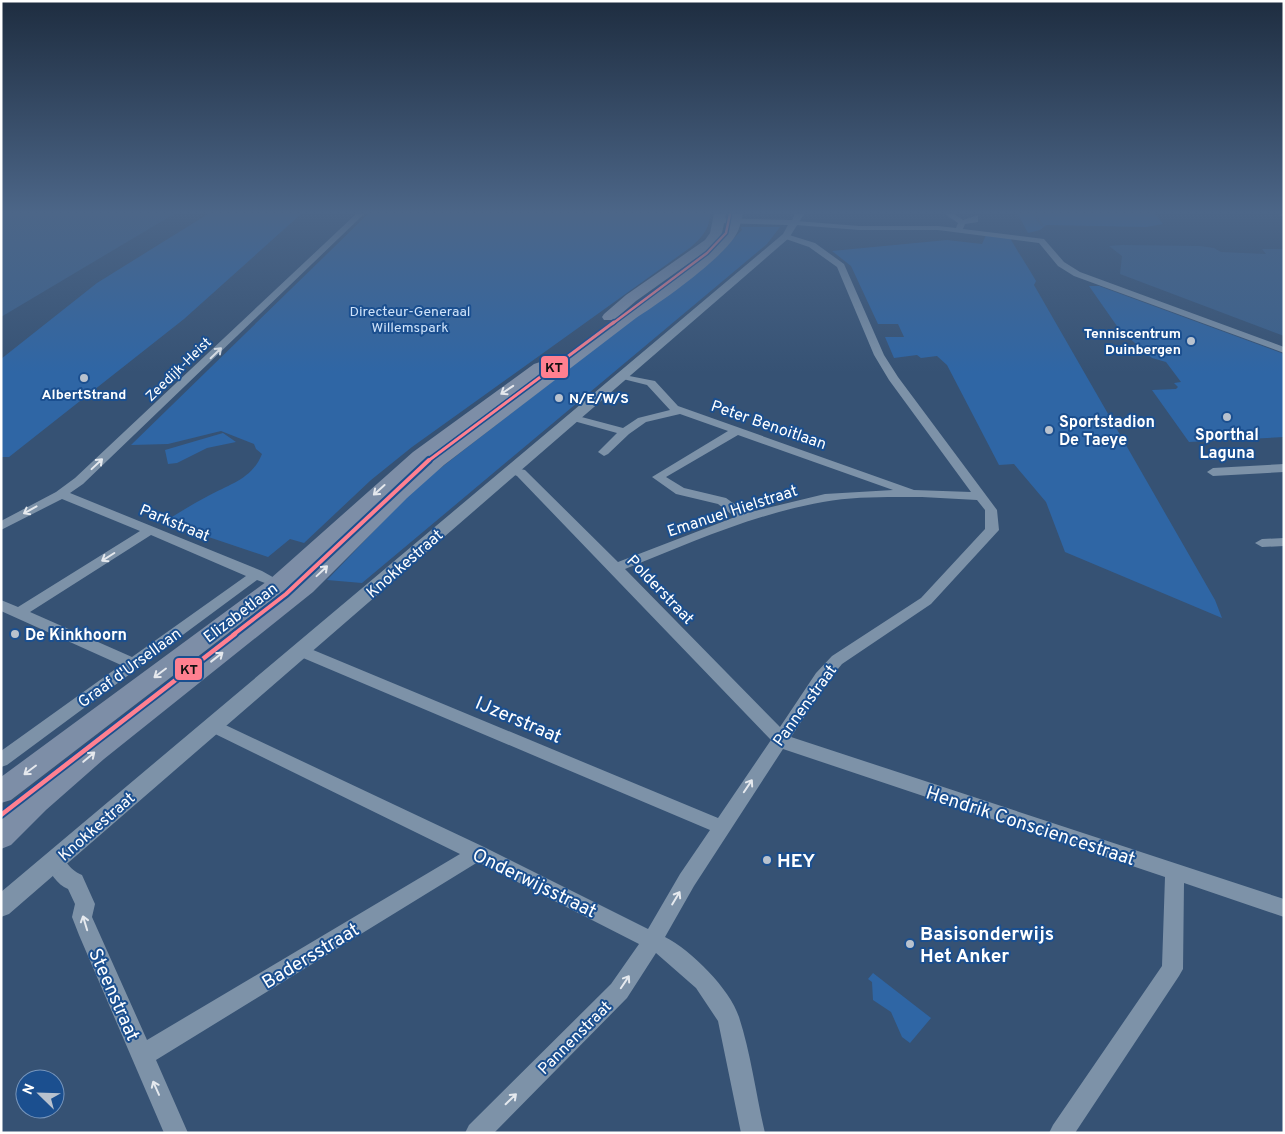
<svg xmlns="http://www.w3.org/2000/svg" width="1285" height="1134" font-family="Overpass,sans-serif">
	<rect width="100%" height="100%" fill="#365274"/>
	<!-- green -->
	<path fill="#2f66a5" d="M208,214H301L184,319L9,457H1V359L97,283Z
		M368,214H710C710,229 701,238 691,247L412,447L371,480L304,543L290,539L268,557L164,522C178,513 193,504 208,496C230,484 252,479 262,454L256,449L254,444L221,431L168,444L131,445Z
		M1018,214H1155L1163,224L1146,227L1046,225L1040,230L1028,233Z
		M741,227H780L767,244L362,583L327,580L416,487L722,250L742,230Z
		M986,235L1010,238C1019,254 1027,265 1036,281L1034,285L1215,600L1222,618L1065,552L1046,502L1014,464L999,465L947,365L937,356L921,358L917,355L894,358L885,337H904L898,324H878L851,266L832,251L947,240L982,244Z
		M1089,286H1099L1284,354V437L1189,442L1152,390L1176,389L1178,387L1174,383L1181,382L1166,362L1152,358L1119,329Z
		M223,433L236,442L207,448L177,463L168,464L165,450Z
		M873,973L931,1018L910,1043L902,1037L891,1012L873,1000L872,982L868,979Z"/>
	<!-- water -->
	<path fill="#3b618d" d="M1,214H174L1,317Z
		M1122,245L1200,246L1214,248L1221,252L1266,254L1262,249H1284V336L1120,274L1122,256L1109,246Z"/>
	<g fill="none" stroke-linecap="round" stroke-linejoin="round">
		<!-- stream -->
		<path stroke="#3b618d" stroke-width="2.5" d="M1034,214L1042,225"/>
		<!-- minor -->
		<path fill="#7d92a8" fill-rule="evenodd" d="M356,214H364L83,484L70,493L262,571L285,584L278,588L257,580L7,765L1,767V751L121,665L1,611V600L18,607L140,531L62,499L1,530V521L56,492L75,478ZM151,535L246,576L132,657L30,612Z
			M945,214H954L963,220L978,215V222L965,224L963,229L1044,239L1064,262L1080,272L1284,347V353L1074,276L1058,266L1039,243L938,230H859L796,225L792,223L796,221L859,226H938L956,228L958,223Z
			M1280,214H1284V216H1280Z
			M786,234L815,243L844,264L884,355L898,377L997,510L999,530L931,604L842,664L828,681L791,737L1284,899V917L1184,883L1183,969L1179,976L1075,1133H1049L1053,1125L1162,966L1165,877L783,749L694,886L665,937C691,950 730,989 739,1017C751,1054 756,1095 765,1133H741L718,1021L696,988L656,953L627,998L494,1133H465L469,1125L611,984L639,944L478,862L156,1060L188,1133H164L79,935L72,917L75,904L68,889C57,885 50,872 44,862L47,856C65,850 65,869 82,875L95,904L92,917L147,1040L460,854L207,730L205,726L207,722L213,720L219,722L484,847L648,929L680,874L710,830L296,655L293,651L296,647H306L718,818L771,740L517,476L506,471L512,467L525,470L618,562L735,517L718,504L676,494L652,477L728,431L680,414L646,422L629,434L608,454L604,456L598,452L617,433L570,420L568,418L574,415L623,428L638,418L670,410L647,385L619,378V374L655,381L678,406L914,490L971,492L889,380L874,355L837,267L809,247L783,238L782,236ZM738,435L893,490L825,494L747,513L726,498L684,488L666,477ZM922,497L977,500L985,510V529L921,598L832,656L816,673L780,727L625,569C690,543 754,514 823,502C856,496 889,497 922,497Z
			M1284,464V472L1213,476L1207,472L1213,468Z
			M1284,538V546L1262,547L1255,543L1262,539Z"/>
		<!-- tertiary -->
		<path fill="#7d92a8" fill-rule="evenodd" d="M795,214H804L789,238L9,914L1,917V892L783,234L788,225L719,223L715,220L716,218L792,220Z"/>
		<!-- primary -->
		<path fill="#7d8ea7" fill-rule="evenodd" d="M714,214H726L722,233L713,246L636,301L614,320H604L602,317L604,314L626,295L705,240L710,233Z
			M731,214H743C741,220 740,228 737,233C724,258 661,302 636,318L444,465L407,498L313,592L104,759L46,810L11,845L1,849V818L26,794L86,745L297,582L393,490L432,457L626,312L647,299L718,243L726,232Z
			M540,362L548,367L546,370L425,460L286,589L11,800L1,803V777L270,579L413,452L534,364Z"/>
		<!-- tram-1-far3 casing -->
		<g stroke="#1b4f8f" stroke-width="5">
			<path id="tram-1-far3" d="M612,324L707,253L726,233L730,214"/>
		</g>
		<!-- tram-1-far2 casing -->
		<g stroke="#1b4f8f" stroke-width="6">
			<path id="tram-1-far2" d="M428,461L614,322"/>
		</g>
		<!-- tram-1-far1 casing -->
		<g stroke="#1b4f8f" stroke-width="8">
			<path id="tram-1-far1" d="M233,635L286,594L429,460"/>
		</g>
		<!-- tram-1 casing -->
		<g stroke="#1b4f8f" stroke-width="8">
			<path id="tram-1" d="M1,815L235,634"/>
		</g>
		<!-- tram-1-far3 -->
		<use href="#tram-1-far3" stroke="#ff8090" stroke-width="2.5"/>
		<!-- tram-1-far2 -->
		<use href="#tram-1-far2" stroke="#ff8090" stroke-width="3"/>
		<!-- tram-1-far1 -->
		<use href="#tram-1-far1" stroke="#ff8090" stroke-width="4"/>
		<!-- tram-1 -->
		<use href="#tram-1" stroke="#ff8090" stroke-width="4.5"/>
	</g>
	<!-- one-way arrows -->
	<defs><path id="oneway-shaft" d="M-6 0H5M1.5-3L5.5 0L1.5 3" fill="none" stroke-width="1.6" stroke-linecap="round" stroke-linejoin="round" transform="scale(1.25)"/></defs>
	<g stroke="#e5e9ee">
		<use href="#oneway-shaft" transform="translate(216 353) rotate(-44)"/>
		<use href="#oneway-shaft" transform="translate(97 464) rotate(-43)"/>
		<use href="#oneway-shaft" transform="translate(30 510) rotate(151)"/>
		<use href="#oneway-shaft" transform="translate(108 557) rotate(148)"/>
		<use href="#oneway-shaft" transform="translate(748 786) rotate(-56)"/>
		<use href="#oneway-shaft" transform="translate(676 898) rotate(-59)"/>
		<use href="#oneway-shaft" transform="translate(85 923) rotate(-107)"/>
		<use href="#oneway-shaft" transform="translate(625 982) rotate(-56)"/>
		<use href="#oneway-shaft" transform="translate(156 1088) rotate(-114)"/>
		<use href="#oneway-shaft" transform="translate(511 1099) rotate(-44)"/>
	</g>
	<g stroke="#e5e8ed">
		<use href="#oneway-shaft" transform="translate(507 390) rotate(146)"/>
		<use href="#oneway-shaft" transform="translate(379 490) rotate(138)"/>
		<use href="#oneway-shaft" transform="translate(322 571) rotate(-43)"/>
		<use href="#oneway-shaft" transform="translate(217 657) rotate(-38)"/>
		<use href="#oneway-shaft" transform="translate(160 673) rotate(143)"/>
		<use href="#oneway-shaft" transform="translate(89 757) rotate(-40)"/>
		<use href="#oneway-shaft" transform="translate(30 770) rotate(143)"/>
	</g>
	<!-- sky -->
	<linearGradient id="sky" x2="0" y2="1"><stop stop-color="#1e2d40"/><stop offset="0.57" stop-color="#4c6688"/><stop offset="1" stop-color="#4c6688" stop-opacity="0"/></linearGradient>
	<rect width="1285" height="373" fill="url(#sky)"/>
	<!-- markers -->
	<g fill="#b9c2ce" stroke="#1b4f8f" stroke-width="2">
		<circle cx="1191" cy="341" r="5"/>
		<circle cx="84" cy="378" r="5"/>
		<circle cx="559" cy="398" r="5"/>
		<circle cx="1227" cy="417" r="5"/>
		<circle cx="1049" cy="430" r="5"/>
		<circle cx="15" cy="634" r="5"/>
		<circle cx="767" cy="860" r="5"/>
		<circle cx="910" cy="944" r="5"/>
	</g>
	<g text-anchor="middle" stroke-width="4" stroke-linejoin="round" paint-order="stroke">
		<!-- far-park labels -->
		<g font-size="14" fill="#cfe3fa" stroke="#1b4f8f">
			<text x="410" y="316">Directeur-Generaal<tspan x="410" dy="16">Willemspark</tspan></text>
		</g>
		<!-- far-poi labels -->
		<g font-size="14" font-weight="bold" fill="#fff" stroke="#1b4f8f" text-anchor="end">
			<text x="1181" y="338">Tenniscentrum<tspan x="1181" dy="16">Duinbergen</tspan></text>
			<text x="84" y="399" text-anchor="middle">AlbertStrand</text>
			<text x="569" y="403" text-anchor="start">N/E/W/S</text>
		</g>
		<!-- far-street labels -->
		<g font-size="14" fill="#fff" stroke="#1b4f8f">
			<text transform="translate(178 369) rotate(-44)" y="5">Zeedijk-Heist</text>
		</g>
		<!-- poi labels -->
		<g font-size="16" font-weight="bold" fill="#fff" stroke="#1b4f8f" text-anchor="start">
			<text x="1059" y="427">Sportstadion<tspan x="1059" dy="18">De Taeye</tspan></text>
			<text x="1227" y="440" text-anchor="middle">Sporthal<tspan x="1227" dy="18">Laguna</tspan></text>
			<text x="25" y="640">De Kinkhoorn</text>
		</g>
		<!-- street labels -->
		<g font-size="16" fill="#fff" stroke="#1b4f8f">
			<text transform="translate(769 424) rotate(19)" y="6">Peter Benoitlaan</text>
			<text transform="translate(732 510) rotate(-18)" y="6">Emanuel Hielstraat</text>
			<text transform="translate(175 522) rotate(22)" y="6">Parkstraat</text>
			<text transform="translate(404 563) rotate(-41)" y="6">Knokkestraat</text>
			<text transform="translate(661 589) rotate(46)" y="6">Polderstraat</text>
			<text transform="translate(240 612) rotate(-37)" y="6">Elizabetlaan</text>
			<text transform="translate(129 667) rotate(-36)" y="6">Graaf d'Ursellaan</text>
			<text transform="translate(804 705) rotate(-54)" y="6">Pannenstraat</text>
			<text transform="translate(96 826) rotate(-41)" y="6">Knokkestraat</text>
			<text transform="translate(574 1037) rotate(-45)" y="6">Pannenstraat</text>
		</g>
		<!-- near-street labels -->
		<g font-size="19" fill="#fff" stroke="#1b4f8f">
			<text transform="translate(519 719) rotate(23)" y="7">IJzerstraat</text>
			<text transform="translate(1031 825) rotate(18)" y="7">Hendrik Consciencestraat</text>
			<text transform="translate(535 882) rotate(26)" y="7">Onderwijsstraat</text>
			<text transform="translate(310 955) rotate(-31)" y="7">Badersstraat</text>
			<text transform="translate(115 994) rotate(66)" y="7">Steenstraat</text>
		</g>
		<!-- near-poi labels -->
		<g font-size="19" font-weight="bold" fill="#fff" stroke="#1b4f8f" text-anchor="start">
			<text x="777" y="867">HEY</text>
			<text x="920" y="940">Basisonderwijs<tspan x="920" dy="22">Het Anker</tspan></text>
		</g>
	</g>
	<g stroke="#1b4f8f" stroke-width="2">
		<rect x="540" y="355" width="29" height="24" rx="5" fill="#ff8090"/>
		<rect x="174" y="657" width="29" height="24" rx="5" fill="#ff8090"/>
	</g>
	<g font-size="14" text-anchor="middle" font-weight="bold" fill="#111">
		<text x="554" y="372">KT</text>
		<text x="189" y="674">KT</text>
	</g>
	<!-- border -->
	<rect width="1285" height="1134" fill="none" stroke="#ffffff" stroke-width="5"/>
	<!-- north arrow -->
	<g transform="translate(40 1094) rotate(293)"><circle r="24" fill="#1b4f8f" stroke="#7695bc"/>
	<path d="M0-4L9 19L0 12L-9 19Z" fill="#b9c2ce"/>
	<text y="-8" font-size="14" font-weight="bold" text-anchor="middle" fill="#ffffff">N</text>
	</g>
</svg>
